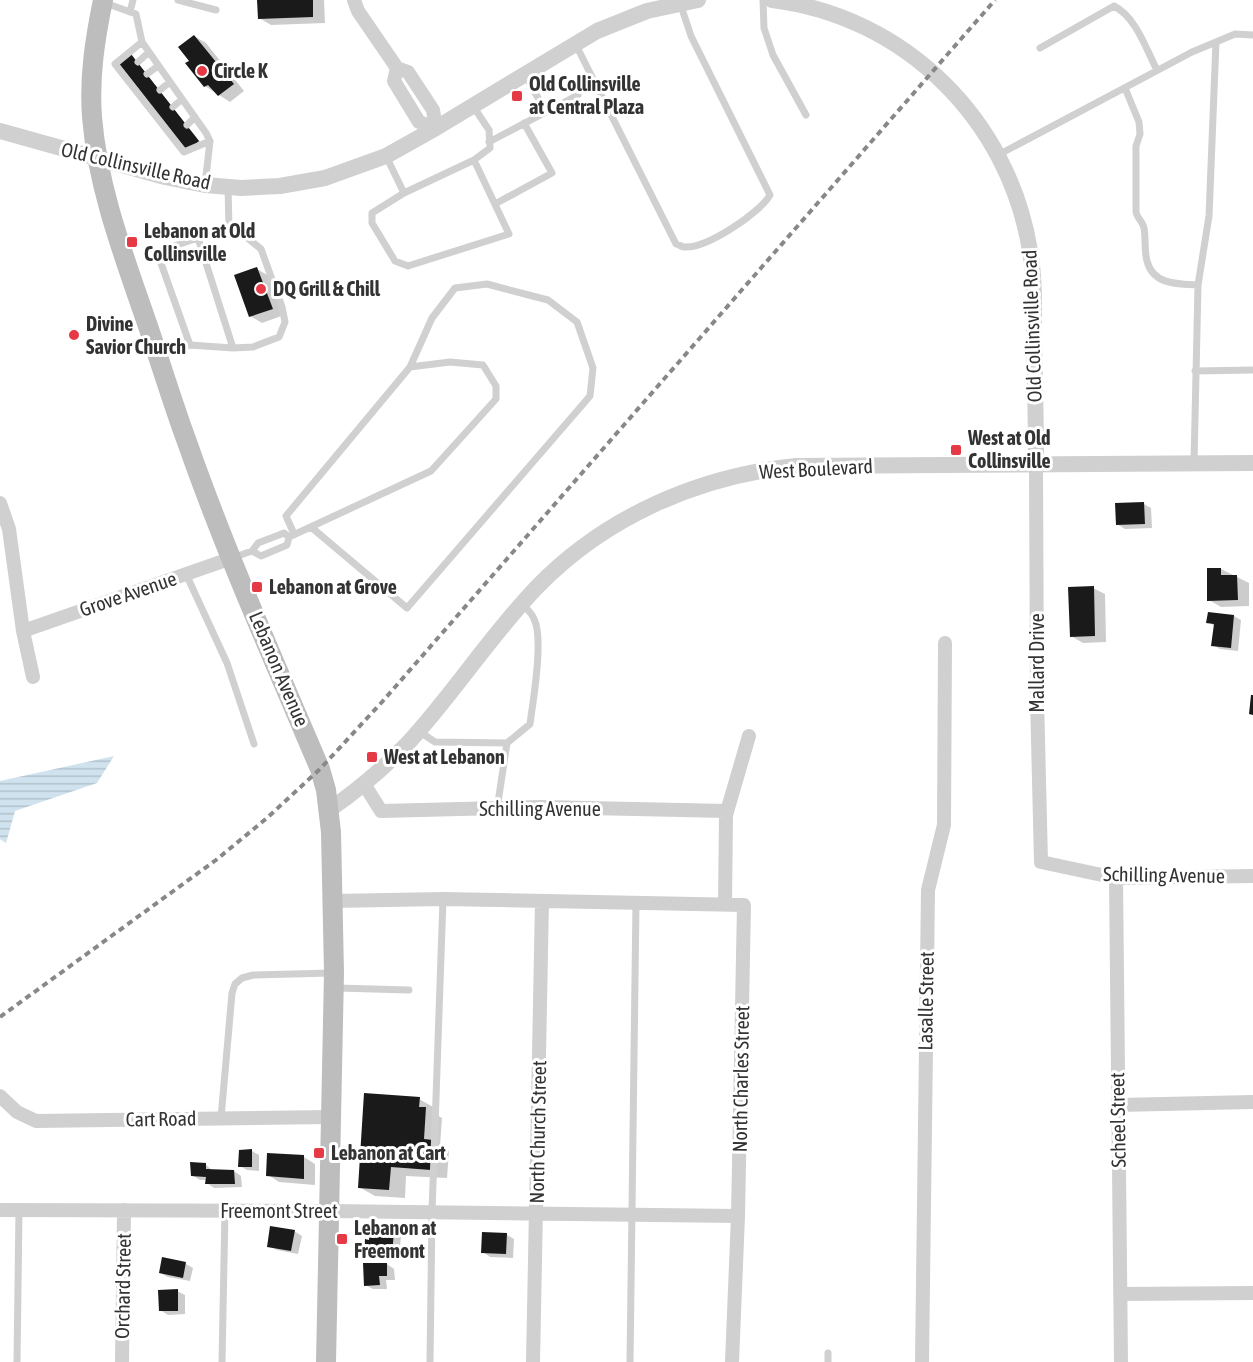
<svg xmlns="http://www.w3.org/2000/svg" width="1253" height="1362" font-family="'Asap Condensed',sans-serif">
	<defs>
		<pattern id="water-rules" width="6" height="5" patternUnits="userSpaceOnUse" patternTransform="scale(1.5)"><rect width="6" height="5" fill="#cfe2ee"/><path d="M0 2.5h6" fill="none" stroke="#b2c2cd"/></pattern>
	</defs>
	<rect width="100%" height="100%" fill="#fff"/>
	<!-- water -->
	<path fill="url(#water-rules)" d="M114,756L97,783L15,811L6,843L0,839V781Z"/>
	<!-- shadow -->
	<path fill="#0003" d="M259,0H324L325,23L271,25L259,18Z
		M194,36L206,43L244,91L230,102L205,86L191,61Z
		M131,56L201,143L191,151Z
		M257,269L269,276L284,315L262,323L250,316Z
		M1144,504L1151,508L1152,528L1125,529L1117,524Z
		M1221,569L1249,583V606L1221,607L1209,600Z
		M1093,588L1105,594L1106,642L1083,643L1071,636Z
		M1234,616L1241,620L1238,651L1220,649L1213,645L1215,626L1208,622Z
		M419,1099L435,1108V1114L442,1118L440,1146L449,1151L447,1178L406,1176L405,1198L375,1196L359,1187Z
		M252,1151L259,1155V1171L247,1170L240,1166Z
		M304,1157L315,1164V1185L279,1182L268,1175Z
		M206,1165L213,1171H234L241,1176L242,1187L214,1188L207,1183V1180H200L192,1175Z
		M294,1231L302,1236L298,1254L277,1250L269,1246Z
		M394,1231L401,1236L399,1259L373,1257L365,1253L370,1241Z
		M507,1235L514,1239L513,1258L490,1257L483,1252Z
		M163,1259L186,1264L193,1268L190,1281L168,1277L160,1273Z
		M387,1264L394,1269L395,1280H386L387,1289H373L365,1285Z
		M177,1291L185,1295V1314L168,1315L160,1310Z"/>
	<!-- building -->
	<path fill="#1a1a1a" d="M257,0H313V17L258,19Z
		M194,35L234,84L218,96L208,85L204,87L185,63L189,61L178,47Z
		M131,54L199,141L187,151L119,64Z
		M257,267L273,309L249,317L234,275Z
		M1144,502L1145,524L1116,525L1115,503Z
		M1207,568H1221V575H1237L1238,600L1207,601Z
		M1094,586L1095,636L1070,637L1068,587Z
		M1208,612L1234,615L1231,648L1211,646L1214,624L1206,623Z
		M1251,695H1253V715L1249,714Z
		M364,1093L420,1097L419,1107H426L424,1139L433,1140L431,1170L391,1167L389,1190L358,1188Z
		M252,1149V1167H238L239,1150Z
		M267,1153L304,1155V1179L266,1176Z
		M190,1162L206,1163V1169L234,1170L235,1184H205L206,1177L191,1176Z
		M270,1226L295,1230L291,1251L267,1247Z
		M370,1228L394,1230L392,1256L364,1253L365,1239L369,1240Z
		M482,1232L507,1233L506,1254L481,1253Z
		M162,1257L186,1262L183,1278L159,1273Z
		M363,1263H387V1276H379L380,1285L364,1286Z
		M178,1289V1311H159L158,1290Z"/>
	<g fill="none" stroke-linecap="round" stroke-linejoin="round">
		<!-- service -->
		<path stroke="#d0d0d0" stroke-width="7" d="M178,0L216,10
			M763,0L764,28L773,55L806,115
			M105,3L136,14L142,42L206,133L210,141L205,185
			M130,12L133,0
			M142,42L115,64L184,152L210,141
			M576,45L676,244C678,244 682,247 684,247C706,249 760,213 770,195L691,36L680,3
			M1040,48L1114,6C1136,17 1146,49 1157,70
			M138,62L149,52
			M147,74L158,66
			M525,75L546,112
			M1125,88L1139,122L1140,134L1136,146V212C1137,218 1143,222 1144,228C1146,239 1144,250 1147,261C1153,285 1178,284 1198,285
			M160,90L170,82
			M473,106L489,130L490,148L474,160
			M173,107L182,99
			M187,125L195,117
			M489,142L578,95
			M998,155L1192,52L1216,42
			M386,156L404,193L372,213V223L395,261L408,266L509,234L474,160L404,193
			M495,204L552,173L524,123
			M198,238L233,348
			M190,345L233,348L253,347L279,337L285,322L282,307L261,249L245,236L229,227
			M160,353L190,345L157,252L229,227L228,187
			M1195,371L1253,370
			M1194,463L1198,285L1209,216L1216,42L1235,34L1253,35
			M311,527L407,608L590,396L593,368L577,322L548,300L487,284L455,288L432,318L410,367
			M252,551L261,556L287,545L289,537
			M232,558L252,551L258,543L284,533L289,537L431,471L496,399V386L483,365L450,362L410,367L286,516L294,534
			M186,574L227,663L254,744
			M420,732L435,742L507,743L497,809
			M507,743L530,724C533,701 544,638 534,619C532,613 526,608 522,604
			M337,988L409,990
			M221,1118L232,993L235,984L242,978L253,975L332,973
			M17,1362L19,1210
			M222,1362L225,1211
			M430,1362L432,1212L443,899
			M630,1362L636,903
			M828,1362V1353"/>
		<!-- minor -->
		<path stroke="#d0d0d0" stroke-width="14" d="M354,0L358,11L397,68L408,72L433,110L436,128L419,122L394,81L397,68
			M1036,464L1037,698L1041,862L1116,878L1253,876
			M0,503L9,529L23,631L33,677
			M23,631L232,558
			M364,784L381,811L542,807L727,811L726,815
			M1116,878L1121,1362
			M332,901L443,899L744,905L738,1216L732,1362
			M725,904L726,815L749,736
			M0,1096L17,1112L36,1121L331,1117
			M1118,1105L1253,1102
			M0,1210L329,1211L738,1216
			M1120,1294L1253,1293
			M122,1362L124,1210
			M533,1362L542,901
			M922,1362L928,890L944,825L945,643"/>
		<!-- tertiary -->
		<path stroke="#d0d0d0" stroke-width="16" d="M772,0C904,16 1009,119 1030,251C1035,279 1034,308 1034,337C1035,379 1036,421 1036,464
			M0,131L165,177L205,185L241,188L280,186L325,178L386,156L436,128L597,31L647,11L698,0
			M329,810C358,790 384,768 409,742C454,693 490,636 537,587C605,517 698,476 796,466L1253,463"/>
		<!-- secondary -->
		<path stroke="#bdbdbd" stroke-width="20" d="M103,0C95,39 89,77 92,117C98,192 127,264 151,335C163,371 174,407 187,442C226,553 274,661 320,769L326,790L331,832L334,973L326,1362"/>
		<!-- rail -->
		<path stroke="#888" stroke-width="4" stroke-dasharray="6 4.5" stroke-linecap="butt" d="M0,1017L216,860L267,818L320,769L382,702L995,0"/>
	</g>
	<!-- markers -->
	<g fill="#e63946" stroke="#fff" stroke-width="2">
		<circle cx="202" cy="71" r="6"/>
		<rect x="511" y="90" width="12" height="12" rx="3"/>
		<rect x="126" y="236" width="12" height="12" rx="3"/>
		<circle cx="261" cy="289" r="6"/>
		<circle cx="74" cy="335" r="6"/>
		<rect x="950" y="444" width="12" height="12" rx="3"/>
		<rect x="251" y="581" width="12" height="12" rx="3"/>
		<rect x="366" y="751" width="12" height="12" rx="3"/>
		<rect x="313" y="1147" width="12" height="12" rx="3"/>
		<rect x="336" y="1233" width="12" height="12" rx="3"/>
	</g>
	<g text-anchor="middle" stroke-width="6" stroke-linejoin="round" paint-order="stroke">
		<!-- poi labels -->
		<g font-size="20" font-weight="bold" fill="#333" stroke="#fff" text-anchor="start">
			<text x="214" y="78">Circle K</text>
			<text x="529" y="91">Old Collinsville<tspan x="529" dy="23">at Central Plaza</tspan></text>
			<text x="144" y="238">Lebanon at Old<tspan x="144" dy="23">Collinsville</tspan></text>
			<text x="273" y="296">DQ Grill &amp; Chill</text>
			<text x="86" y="331">Divine<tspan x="86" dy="23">Savior Church</tspan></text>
			<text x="968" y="445">West at Old<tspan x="968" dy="23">Collinsville</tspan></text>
			<text x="269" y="594">Lebanon at Grove</text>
			<text x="384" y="764">West at Lebanon</text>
			<text x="331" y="1160">Lebanon at Cart</text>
			<text x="354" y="1235">Lebanon at<tspan x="354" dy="23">Freemont</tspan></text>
		</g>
		<!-- street labels -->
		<g font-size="20" fill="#333" stroke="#fff">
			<text transform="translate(136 166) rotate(13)" y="7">Old Collinsville Road</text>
			<text transform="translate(1032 326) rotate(-92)" y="7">Old Collinsville Road</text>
			<text transform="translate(816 469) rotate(-3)" y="7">West Boulevard</text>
			<text transform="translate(128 594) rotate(-19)" y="7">Grove Avenue</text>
			<text transform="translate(1037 663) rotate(-90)" y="7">Mallard Drive</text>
			<text transform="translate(279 669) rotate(67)" y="7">Lebanon Avenue</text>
			<text x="540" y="816">Schilling Avenue</text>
			<text transform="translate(1164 875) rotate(1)" y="7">Schilling Avenue</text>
			<text transform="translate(926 1001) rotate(-89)" y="7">Lasalle Street</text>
			<text transform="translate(741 1079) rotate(-89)" y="7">North Charles Street</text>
			<text transform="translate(161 1119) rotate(-1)" y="7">Cart Road</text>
			<text transform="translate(1118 1120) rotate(-91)" y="7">Scheel Street</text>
			<text transform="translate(538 1132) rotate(-89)" y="7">North Church Street</text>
			<text x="279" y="1218">Freemont Street</text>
			<text transform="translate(123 1286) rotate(-89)" y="7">Orchard Street</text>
		</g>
	</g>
</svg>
